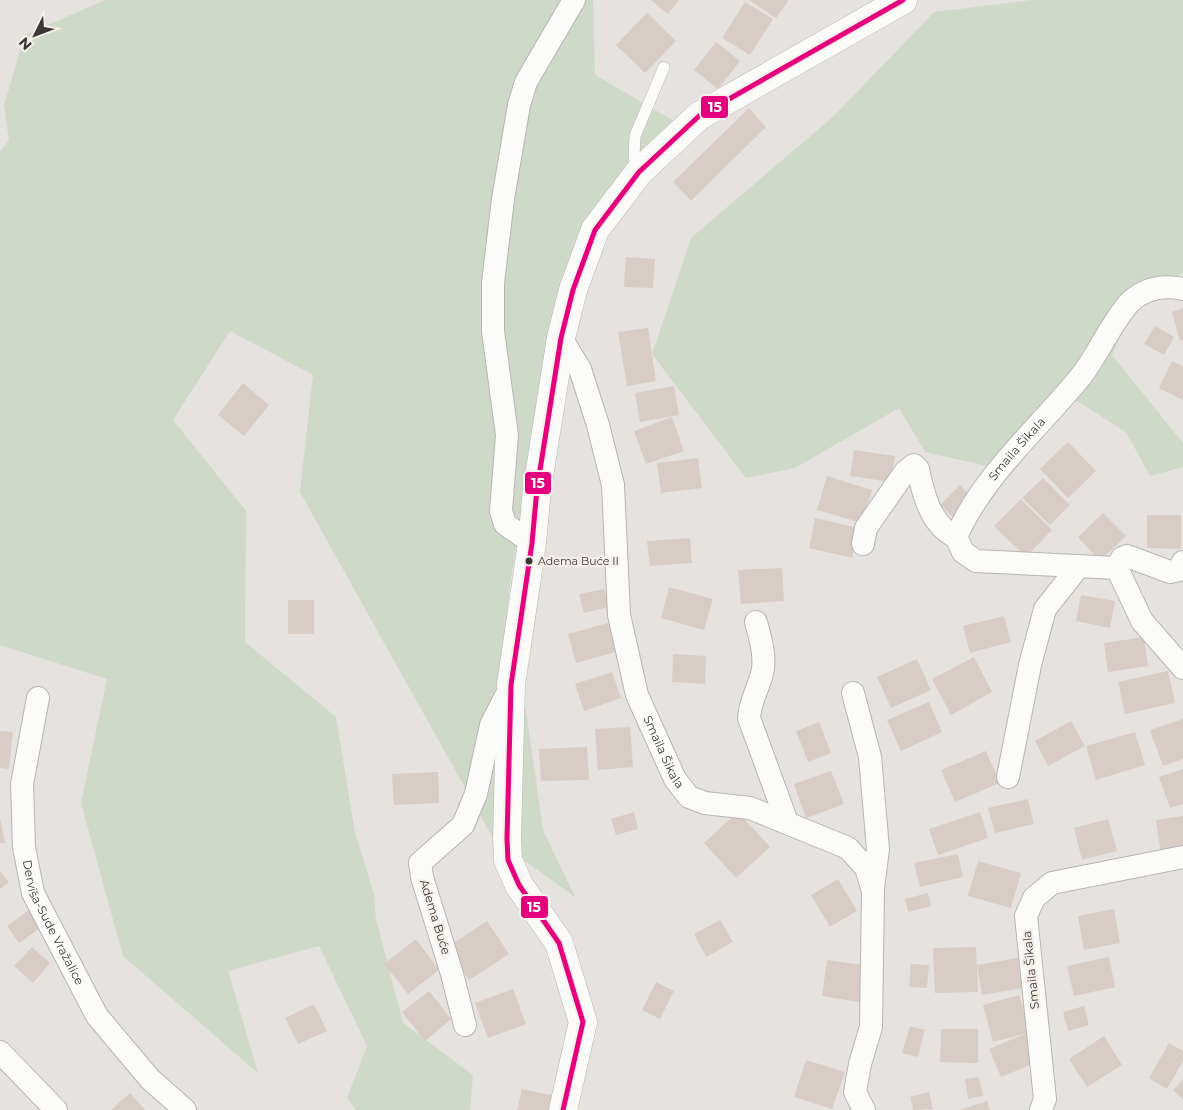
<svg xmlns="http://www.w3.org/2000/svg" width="1183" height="1110" font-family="Montserrat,sans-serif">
	<rect width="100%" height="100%" fill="#e5e2e0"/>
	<!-- green -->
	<path fill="#ced9c9" d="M105,0H593L595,75L679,124L554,317L509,591L543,830L575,897L493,838L300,492L313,375L230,331L173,420L246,511L245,642L336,717L355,833L374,894L376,919L403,1023L473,1075L470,1110H356L347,1098L367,1046L319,946L228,971L258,1073L123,956L81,803L107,679L0,645V152L9,140L4,105L25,35Z
		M1032,0H1183V272L1134,304L1112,355L1183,443V467L1150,476L1126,432L1066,394L1009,471L925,452L899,408L795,468L746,478L652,354L691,238L834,116L934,12Z"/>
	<!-- building -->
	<path fill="#d8cdc6" d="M651,0H679L668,14Z
		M749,0H789L776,18Z
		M745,2L773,19L750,55L722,38Z
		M647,13L676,41L645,73L616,45Z
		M716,42L740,61L718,89L694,70Z
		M749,108L766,127L691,201L673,182Z
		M626,257L655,259L653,288L624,287Z
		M1183,308V340L1180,341L1172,312Z
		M1155,326L1174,337L1164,355L1144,344Z
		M648,328L656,381L627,386L618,332Z
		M1172,361L1183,366V400L1159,388Z
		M243,383L269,405L244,436L218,415Z
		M674,386L679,415L640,422L635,393Z
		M672,417L684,451L646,464L634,431Z
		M1068,442L1096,471L1068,498L1040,469Z
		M854,450L895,456L891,482L850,476Z
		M698,458L702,488L661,493L657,463Z
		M827,476L872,490L862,523L817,510Z
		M1043,478L1070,505L1050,525L1022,498Z
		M960,485L974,499L955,519L940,505Z
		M1021,499L1052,530L1026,557L994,526Z
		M1103,513L1126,536L1100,561L1078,537Z
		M1147,515H1181V549L1147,548Z
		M815,518L859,528L852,558L809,548Z
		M690,538L692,563L650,566L647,541Z
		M782,568L784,601L741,604L738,570Z
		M669,587L713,599L704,630L661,618Z
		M604,589L609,607L584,613L579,594Z
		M1081,595L1115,601L1110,628L1076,621Z
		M288,600H314V634H288Z
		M1004,616L1011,642L970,653L963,626Z
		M608,623L616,652L576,663L568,634Z
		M1144,637L1148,666L1108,672L1104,643Z
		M673,654L706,656L705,684L672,682Z
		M974,657L992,692L951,715L932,679Z
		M917,659L931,690L891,708L877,677Z
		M1168,671L1175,703L1125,714L1118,682Z
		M612,672L621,698L584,711L575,684Z
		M929,702L942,732L901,751L887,720Z
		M1183,719V759L1163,766L1150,730Z
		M1071,721L1085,746L1048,766L1035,741Z
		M819,722L831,753L808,762L796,731Z
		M630,727L633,767L598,770L595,729Z
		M0,731L13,732L9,769L0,768Z
		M1135,732L1145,765L1096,780L1086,746Z
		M587,747L589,780L541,781L539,749Z
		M986,751L1000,783L955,802L941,770Z
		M1183,769V804L1170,808L1159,777Z
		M831,771L844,804L806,818L794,784Z
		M438,772L439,803L394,805L392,774Z
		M1028,799L1034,824L995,833L988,808Z
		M634,812L638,829L616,835L611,819Z
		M738,812L770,847L736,878L704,843Z
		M980,812L988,838L938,855L929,829Z
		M1183,816V851L1161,854L1156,820Z
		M0,818L5,843H0Z
		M1108,819L1117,851L1082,860L1074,828Z
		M958,854L963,877L920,887L914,863Z
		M978,861L1021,873L1011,908L968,896Z
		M0,871L9,882L0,889Z
		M838,879L857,911L830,927L811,895Z
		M928,893L931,906L908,912L905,899Z
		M33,907L46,924L19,943L7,926Z
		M1114,909L1120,943L1084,950L1078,916Z
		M720,920L733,942L706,957L694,934Z
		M487,921L509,954L469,980L448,947Z
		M416,939L439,970L408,994L384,964Z
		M32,947L50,963L33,983L14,966Z
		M976,947L978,992L935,993L933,948Z
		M1109,957L1115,987L1074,996L1067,966Z
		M1018,958L1022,988L982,995L977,965Z
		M827,960L870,966L865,1003L822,996Z
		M911,964L929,965L927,988L909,987Z
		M656,982L674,991L660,1019L642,1010Z
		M513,989L526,1024L488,1038L475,1003Z
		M429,991L451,1019L425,1041L402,1012Z
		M1019,995L1040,1061L1001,1077L989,1049L1027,1033L993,1042L983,1005Z
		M314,1004L327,1031L298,1044L285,1018Z
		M1084,1006L1089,1025L1068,1031L1063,1012Z
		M910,1026L925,1030L918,1057L902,1053Z
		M941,1029H978V1063L940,1062Z
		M1104,1036L1122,1065L1087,1087L1069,1059Z
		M1169,1043L1183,1051V1061L1167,1089L1149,1078Z
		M806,1060L845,1072L832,1109L794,1097Z
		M979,1077L983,1096L968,1099L965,1079Z
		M1183,1079V1100L1173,1090Z
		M522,1089L561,1097L558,1110H517Z
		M929,1092L933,1109L913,1110L910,1097Z
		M130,1093L145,1110H111Z
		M987,1101L990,1110H959Z"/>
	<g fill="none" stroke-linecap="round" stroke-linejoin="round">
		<!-- lane casing -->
		<g stroke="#b7b4b3" stroke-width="12">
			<path id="lane" d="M639,172L634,157L635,136L664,67"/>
		</g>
		<!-- street casing -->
		<g stroke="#b7b4b3" stroke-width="24">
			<g id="street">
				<path id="s1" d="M561,338L580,369L598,425L613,485L619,615L637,695L675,779L689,797L705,803L750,808L848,848L866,868L873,891L871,1027L860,1064L855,1092L864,1110"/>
				<path d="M532,543L505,524L501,511L507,435L493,331V283L503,199L519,105L526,82L574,0"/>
				<path d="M863,544L866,528L905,472L914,465L918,469C923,494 931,526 956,537"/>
				<path id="s2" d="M1117,568L976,561L963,552L956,537C983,475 1040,427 1082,375C1098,354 1113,320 1130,302C1145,288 1164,285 1183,289"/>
				<path d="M1117,568L1142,621L1183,668"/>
				<path d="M1117,568L1122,558L1127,556L1170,572L1179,570L1183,562"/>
				<path d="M756,622C760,637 765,653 763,669C760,686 750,700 749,718L787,822"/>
				<path d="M853,693L870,757L878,849L873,888"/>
				<path id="s3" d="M38,698L22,784L24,847L33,893L97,1016L150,1079L185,1110"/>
				<path d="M1008,777L1030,665L1045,609L1079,566"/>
				<path d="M465,1025L452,974L422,877L420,863L463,825L476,794L491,725L510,688"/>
				<path d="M0,1052L56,1110"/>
				<path d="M1041,1110L1045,1099L1026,916L1034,898L1052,883L1183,857"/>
			</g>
		</g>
		<!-- secondary casing -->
		<g stroke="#b7b4b3" stroke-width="29">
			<path id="secondary" d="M563,1110L583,1022L559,943L519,885L508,860L507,839L511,685L532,543L537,489L561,338L573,290L595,230L639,172L699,116L903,0"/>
		</g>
		<!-- lane -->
		<use href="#lane" stroke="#fbfbfa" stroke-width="11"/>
		<!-- street -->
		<use href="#street" stroke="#fbfbfa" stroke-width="22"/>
		<!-- secondary -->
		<use href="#secondary" stroke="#fbfbfa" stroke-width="28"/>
		<!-- bus-1 casing -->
		<g stroke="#f6efea" stroke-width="9">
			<path id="bus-1" d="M563,1110L583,1022L559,943L519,885L508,860L507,839L511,685L532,543L537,489L561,338L573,290L595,230L639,172L699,116L903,0"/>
		</g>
		<!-- bus-1 -->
		<use href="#bus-1" stroke="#e5007d" stroke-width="5"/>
	</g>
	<!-- markers -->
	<circle fill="#3a3836" stroke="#f6efea" stroke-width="2" cx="529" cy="561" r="4.5"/>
	<g text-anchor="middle" stroke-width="4.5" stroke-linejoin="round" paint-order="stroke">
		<!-- bus labels -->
		<g font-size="11" fill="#3a3836" stroke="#f6efea" text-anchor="start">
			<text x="538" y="565">Adema Buće II</text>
		</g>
		<!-- street labels -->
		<g font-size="12" fill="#3a3836" stroke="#f6efea">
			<text dy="4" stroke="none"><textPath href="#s2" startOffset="281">Smaila Šikala</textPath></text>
			<text dy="4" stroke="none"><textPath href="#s1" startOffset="432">Smaila Šikala</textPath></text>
			<text transform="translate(435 917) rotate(73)" y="4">Adema Buće</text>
			<text dy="4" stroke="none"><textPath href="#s3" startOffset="232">Derviša-Sude Vražalice</textPath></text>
			<text transform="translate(1031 970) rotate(-96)" y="4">Smaila Šikala</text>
		</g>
	</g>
	<g stroke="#f6efea" stroke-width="2">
		<rect x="700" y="95" width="29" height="24" rx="5" fill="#e5007d"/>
		<rect x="524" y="471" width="28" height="24" rx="5" fill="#e5007d"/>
		<rect x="520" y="895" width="29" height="24" rx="5" fill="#e5007d"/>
	</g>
	<g font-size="14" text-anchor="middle" font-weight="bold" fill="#fff">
		<text x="715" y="112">15</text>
		<text x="538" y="488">15</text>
		<text x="534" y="912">15</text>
	</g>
	<!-- north arrow -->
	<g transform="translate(35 35) rotate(228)" stroke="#f6efea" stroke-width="4" paint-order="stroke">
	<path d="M0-4L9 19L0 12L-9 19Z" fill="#3a3836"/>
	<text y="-8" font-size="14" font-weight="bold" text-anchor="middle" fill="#3a3836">N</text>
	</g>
</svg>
